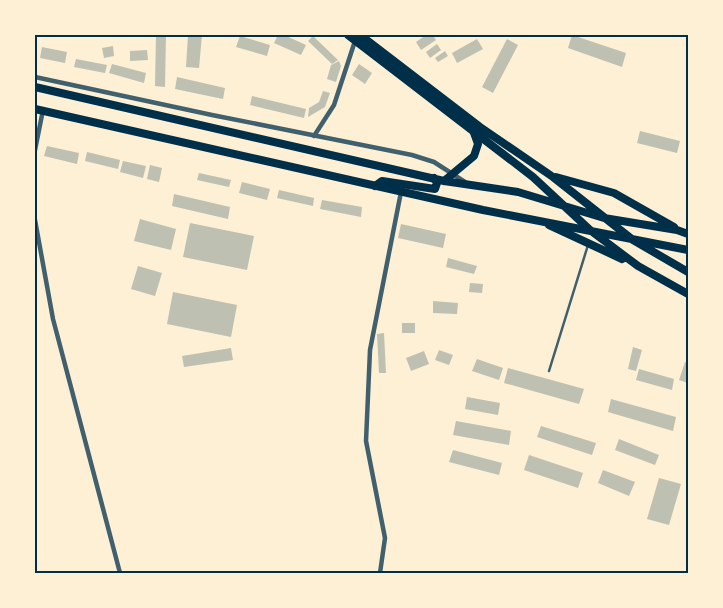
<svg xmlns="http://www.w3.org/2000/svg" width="723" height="608" font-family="Roboto,sans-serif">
	<rect width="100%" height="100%" fill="#fdf0d5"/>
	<!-- building -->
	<path fill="#bec0b2" d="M156,35H166L165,87L155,86Z
		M188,35H202L199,68L186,67Z
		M278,35H284L306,45L301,55L274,43Z
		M426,35H433L436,40L421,50L416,42Z
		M572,35L626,53L622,67L568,48Z
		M240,36L270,45L267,56L236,47Z
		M313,36L338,60L332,64L308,41Z
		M477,39L483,49L457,63L452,53Z
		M507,39L518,45L493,93L482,87Z
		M437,44L441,50L430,58L426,52Z
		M113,46L114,56L104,58L102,48Z
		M42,47L67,52L65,63L40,58Z
		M147,50L148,60L130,61V51Z
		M445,51L448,56L438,62L435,58Z
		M76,59L107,65L105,73L74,67Z
		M339,61L341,66L336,82L327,79L331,65Z
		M112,64L146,73L144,83L109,73Z
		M359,64L372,73L365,84L352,75Z
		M177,77L225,88L223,99L175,89Z
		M323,91L330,93L325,107L308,117L309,108L319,102Z
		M252,96L306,109L304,118L250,105Z
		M640,131L680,141L677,153L637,143Z
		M47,146L79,153L77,164L44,156Z
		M87,152L120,160L118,169L85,161Z
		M123,161L146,166L143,178L120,172Z
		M150,165L162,168L159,182L147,179Z
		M199,173L231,180L229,187L197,180Z
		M242,182L270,189L267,200L239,193Z
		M279,190L314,198L313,206L277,198Z
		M174,194L230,207L228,219L172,206Z
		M322,200L362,207L361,217L320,209Z
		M140,219L176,229L171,250L134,241Z
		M190,223L254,236L247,270L183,257Z
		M401,224L446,234L443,248L398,238Z
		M448,258L477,266L474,274L446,267Z
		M138,266L162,273L155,296L131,289Z
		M470,283L483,284L482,293L469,292Z
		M173,292L237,305L231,337L167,324Z
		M433,301L458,303L457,314L433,313Z
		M402,323H415V333H402Z
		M384,333L386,373H379L377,334Z
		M633,347L642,350L636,371L628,369Z
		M231,348L233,360L184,367L182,356Z
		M439,350L453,355L449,365L435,360Z
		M424,351L429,364L411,371L406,358Z
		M477,359L503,368L499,380L472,371Z
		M685,362L688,363V383L679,380Z
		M508,368L584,389L579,404L504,383Z
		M639,369L674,379L672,390L636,380Z
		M467,397L500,403L498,415L465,409Z
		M611,399L676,417L673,431L608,412Z
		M456,421L511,431L509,445L453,435Z
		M541,426L596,443L592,455L537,437Z
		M619,439L659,455L655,465L615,450Z
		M453,450L502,463L499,475L449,462Z
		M529,455L583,473L578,488L524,470Z
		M603,470L635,482L629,496L598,483Z
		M659,478L681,484L669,525L647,519Z"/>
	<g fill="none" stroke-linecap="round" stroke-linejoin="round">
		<!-- service -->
		<path stroke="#3f606c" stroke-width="2.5" d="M549,371L588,245"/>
		<!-- minor -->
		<path stroke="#3f606c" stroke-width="4.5" d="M35,77L212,115L412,155L434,162L465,182
			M314,136L334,105L355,41
			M35,150L43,110
			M35,220L53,319L120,573
			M380,573L385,538L366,441L370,350L401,192"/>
		<!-- primary -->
		<path stroke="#003049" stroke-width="8" d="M375,186L382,181L435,189L437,183L434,178"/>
		<!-- trunk -->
		<path stroke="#003049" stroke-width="8" d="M348,35L533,177L590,230L638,266L688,294
			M360,35L480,127L553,177L633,240L688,272
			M35,87L444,181L518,192L604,218L677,230L688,234
			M35,109L483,210L688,250
			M556,177L614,193L674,227
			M444,181L474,156L478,144L474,133
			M549,225L622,259"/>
	</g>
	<!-- border -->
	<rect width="723" height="608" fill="none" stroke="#fdf0d5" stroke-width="72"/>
	<rect x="36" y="36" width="651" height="536" fill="none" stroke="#003049" stroke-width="2"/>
</svg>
